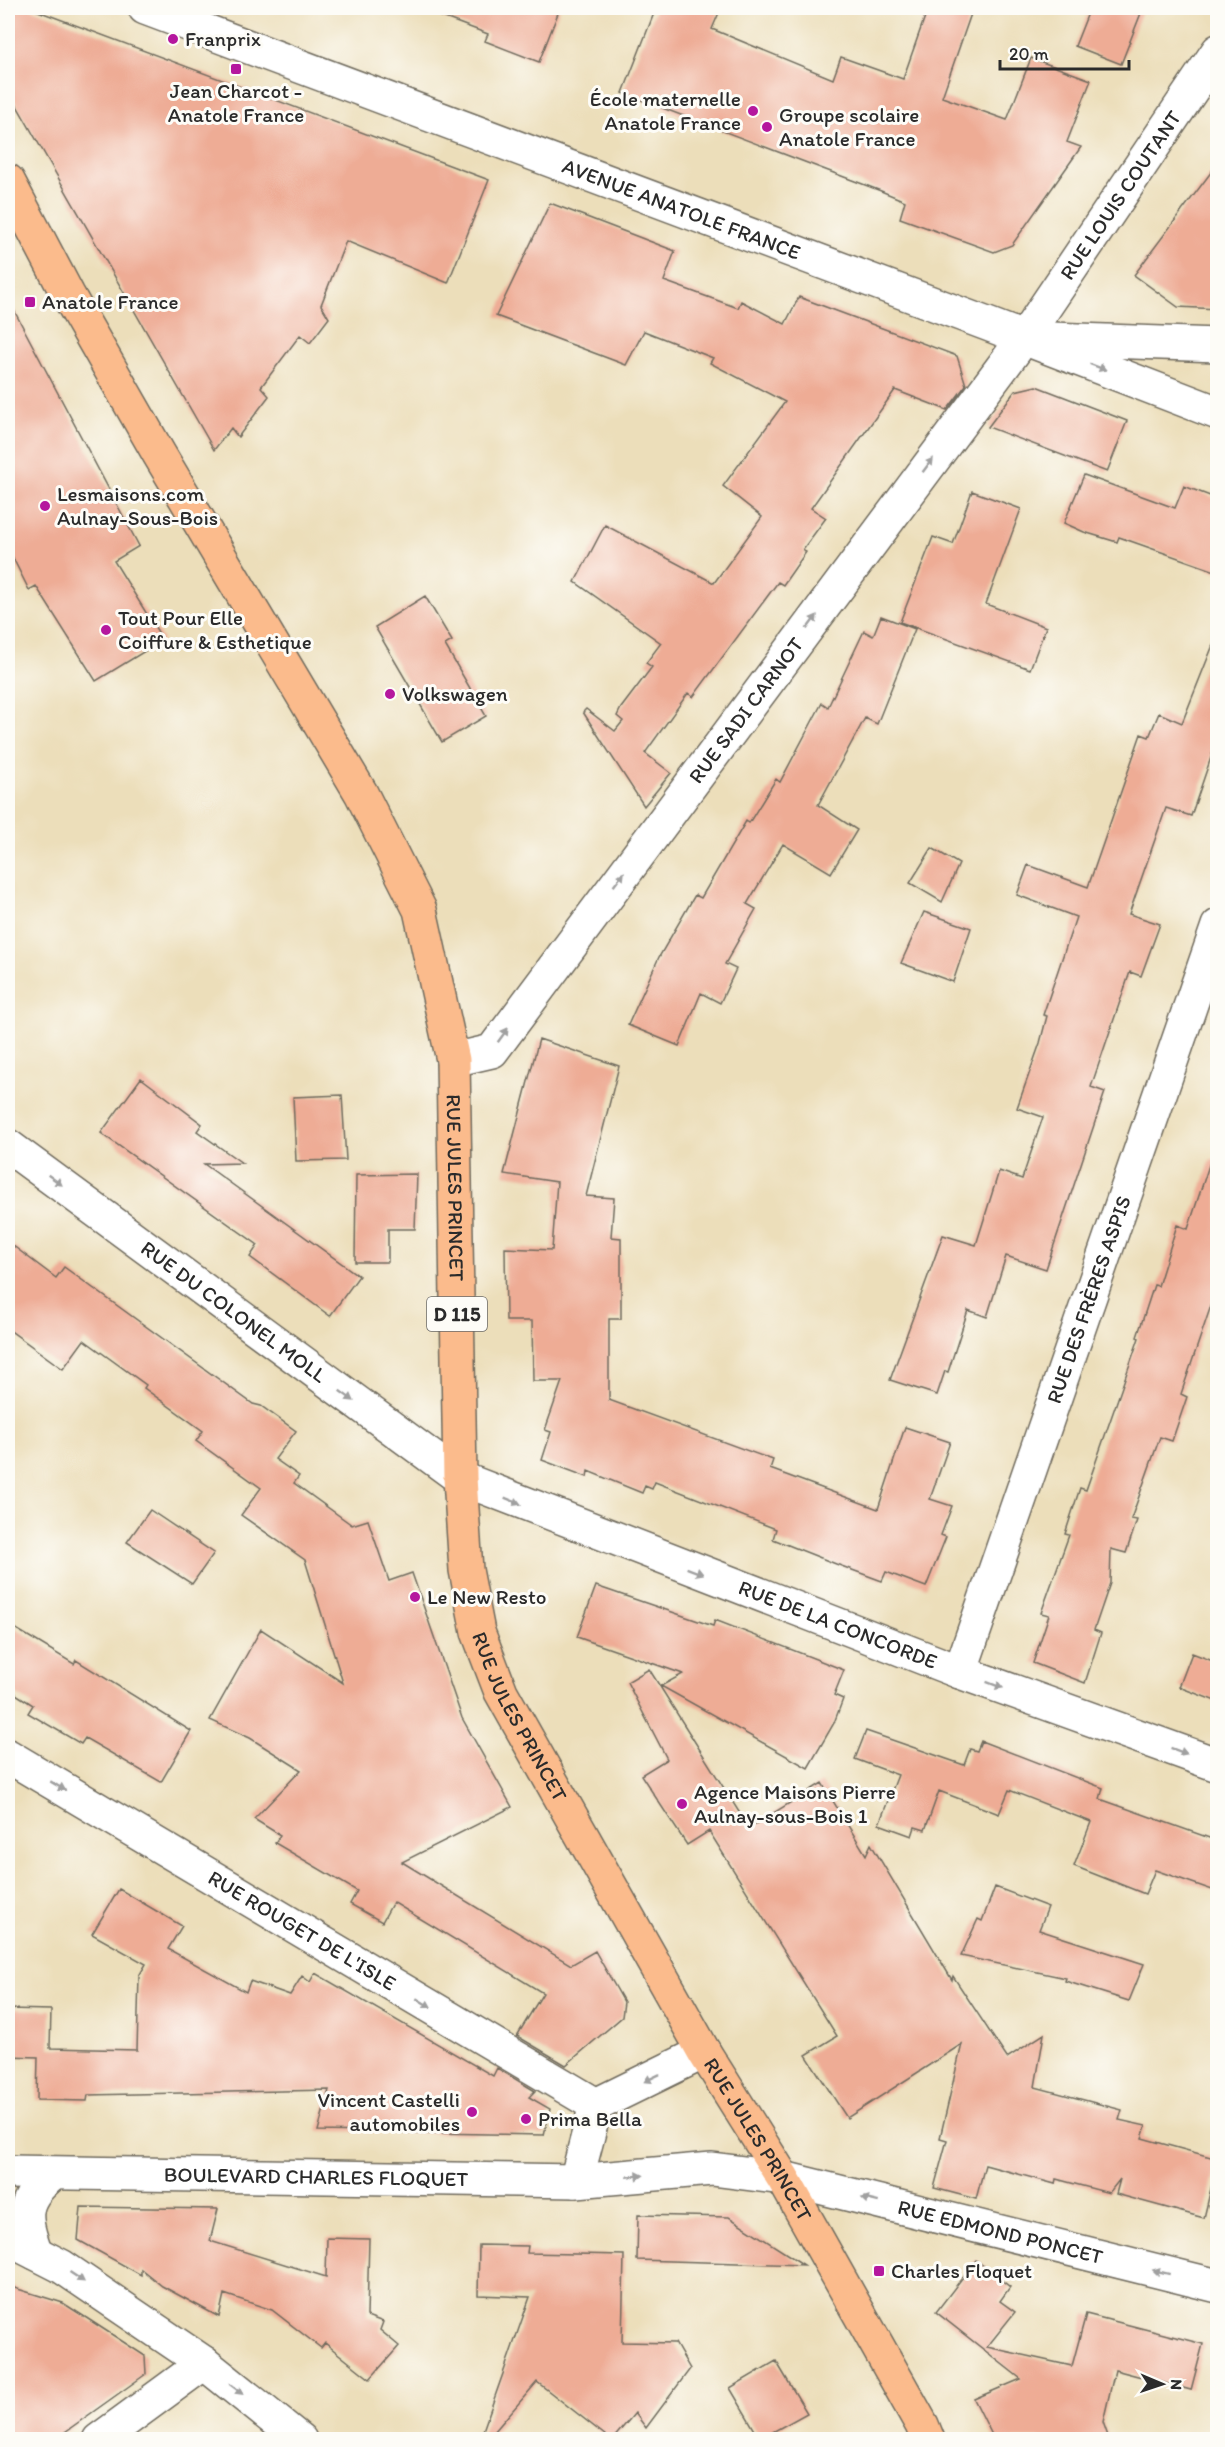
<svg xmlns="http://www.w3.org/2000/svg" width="1225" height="2447" font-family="Itim,sans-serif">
	<rect width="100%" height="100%" fill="#fdfcf7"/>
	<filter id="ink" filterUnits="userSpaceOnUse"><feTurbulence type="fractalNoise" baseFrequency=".0167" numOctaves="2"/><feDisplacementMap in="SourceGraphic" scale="12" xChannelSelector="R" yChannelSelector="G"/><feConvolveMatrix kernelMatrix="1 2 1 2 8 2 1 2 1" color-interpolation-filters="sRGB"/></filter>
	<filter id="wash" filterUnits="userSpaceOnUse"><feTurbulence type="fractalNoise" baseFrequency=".008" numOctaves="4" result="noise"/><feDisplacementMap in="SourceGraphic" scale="24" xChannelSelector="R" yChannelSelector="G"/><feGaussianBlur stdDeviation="1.35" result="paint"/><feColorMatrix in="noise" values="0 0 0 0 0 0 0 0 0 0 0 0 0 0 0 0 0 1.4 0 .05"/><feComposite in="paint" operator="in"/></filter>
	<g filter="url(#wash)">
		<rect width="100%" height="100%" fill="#ecdeba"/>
		<g id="blocks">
			<!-- building -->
			<path fill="#eeac95" d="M8,8H30L489,180L448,283L346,241L321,305L329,318L310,343L300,335L261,387L269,396L238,437L231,428L214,450L8,90Z
				M427,8H560L539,62L485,41L488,34L426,11Z
				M656,8H721L712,29L833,79L841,57L903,79L928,8H973L942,97L1007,120L1031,58L1091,80L1067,142L1081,147L1012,245L994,252L900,218L905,201L881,191L623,93Z
				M1090,8H1143L1121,64L1075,46Z
				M1218,163V309L1178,307L1134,275Z
				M550,203L675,251L664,281L738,308L741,301L785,324L799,297L957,356L966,385L947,410L895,390L811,508L826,518L803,549L806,552L783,585L778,582L693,697L688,693L645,753L671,773L644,806L583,712L586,709L615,731L623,721L617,716L621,708L652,667L646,663L661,643L575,582L605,525L714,583L762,517L723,486L785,402L710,363L713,358L644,331L626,365L496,316Z
				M8,299L139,546L114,561L163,640L96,681L36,586L29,590L8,548Z
				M1036,386L1127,421L1107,472L988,427L1015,391Z
				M1084,475L1175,508L1184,486L1218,499V572L1119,537L1117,542L1084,532L1064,523Z
				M972,491L1021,509L986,604L1046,627L1030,669L900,622L933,537L953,544Z
				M425,596L452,641L445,645L486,716L442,742L375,627Z
				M881,616L915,629L877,724L865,718L818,805L857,830L831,873L783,844L747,904L756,909L725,964L736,969L720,1003L701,993L679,1046L628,1025L659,957L695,895L701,898L746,821L749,823L776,779L780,782L822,703L828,707L864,631L873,636Z
				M1215,640H1218V737L1191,816L1166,808L1129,914L1160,924L1141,976L1130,972L1091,1087L1105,1092L1046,1269L1006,1256L987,1317L968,1310L948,1372L945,1371L937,1395L890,1380L943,1235L976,1245L999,1171L1022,1179L1043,1117L1017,1108L1040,1043L1047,1016L1043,1015L1076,917L1017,895L1028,865L1088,887L1141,734L1149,737L1159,713L1182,723Z
				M932,848L959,864L942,902L910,883Z
				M924,912L971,928L953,982L901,963Z
				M539,1039L619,1066L586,1196L614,1198L611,1237L621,1238V1319H609V1400L773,1460L770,1469L878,1509L905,1427L950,1442L930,1499L952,1506L941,1535L946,1537L926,1587L886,1572L882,1581L836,1564L773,1539L776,1529L655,1482L652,1489L645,1486L642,1493L588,1471L587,1477L542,1460L551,1432L545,1430L562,1381H533L532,1321H506L505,1248L552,1250L557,1182L504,1174Z
				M141,1078L202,1124L197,1131L242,1163L204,1164L359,1276L330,1316L250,1257L258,1245L101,1133Z
				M342,1095L346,1160L296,1161L293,1097Z
				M1211,1159L1218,1160V1285L1181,1394L1187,1397L1172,1441L1160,1437L1131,1519L1137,1520L1126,1553L1111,1549L1110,1583L1094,1630L1101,1633L1085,1683L1033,1663L1049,1615L1041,1613L1069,1535L1065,1534L1080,1488L1086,1490L1139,1338L1137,1337L1154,1285L1158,1286L1177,1225L1188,1229Z
				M417,1174L415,1229H388V1262H355L356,1175Z
				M8,1242L56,1278L64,1267L253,1404L261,1406L296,1431L275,1459L299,1476L294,1483L352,1525L368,1520L389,1581L412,1573L462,1718L512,1807L402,1862L571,1965L595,1951L624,2002L622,2017L566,2065L517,2036L543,1993L393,1902L382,1922L350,1904L357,1891L275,1843L280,1835L254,1819L301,1770L250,1738L210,1720L261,1629L343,1683L305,1560L241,1515L261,1488L196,1441L203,1431L144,1388L146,1385L84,1340L63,1369L8,1329Z
				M150,1510L214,1553L192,1584L127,1542Z
				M596,1586L713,1626L715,1620L844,1670L834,1695L843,1699L834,1723L808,1768L661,1686L683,1674L577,1637Z
				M8,1624L74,1664L76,1660L191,1731L161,1782L85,1738L81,1744L28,1713L33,1705L8,1689Z
				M1192,1653L1218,1663V1702L1179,1687Z
				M649,1669L749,1828L822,1783L866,1855L871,1844L952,1980L953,1976L1007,2058L1044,2034L1035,2087L1122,2110L1119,2120L1146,2126L1142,2138L1218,2159L1204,2218L1116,2194L1120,2179L1109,2193L1056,2179L1055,2184L985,2165L976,2199L934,2188L947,2140L940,2138L962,2044L847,2118L806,2055L837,2036L709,1831L687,1845L641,1775L667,1759L627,1682Z
				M866,1731L964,1765L970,1749L977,1751L981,1741L1103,1788L1100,1799L1218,1841V1892L1155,1870L1145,1894L1074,1866L1091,1822L1009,1790L999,1814L939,1791L925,1830L915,1827L912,1836L879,1824L898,1775L855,1759Z
				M995,1887L1048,1907L1039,1930L1144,1964L1129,2001L1065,1981L1066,1978L961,1956L978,1919L982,1921Z
				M119,1889L182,1926L168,1949L246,1992L250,1981L290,1995L302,1976L310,1982L315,1973L493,2076L497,2068L535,2091L529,2097L550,2109L544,2135L318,2131L329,2090L88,2095L87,2101L37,2100L38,2057L8,2056V2009L51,2010L50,2048L137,2050L139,1976L146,1964L92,1934Z
				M81,2207L218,2209L210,2241L326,2277L327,2238L369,2239L367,2316L383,2322L380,2330L399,2346L370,2379L325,2343L321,2348L272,2310L224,2294L219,2317L162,2286L141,2269V2275L78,2240Z
				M638,2215L729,2217L804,2265L637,2260Z
				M479,2245L528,2246L527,2253L624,2255L622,2342L675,2343L690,2369L646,2428L635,2413L613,2439H610L537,2382L488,2439H480L530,2297L478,2295Z
				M976,2260L1010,2287L1000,2301L1015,2312L987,2347L1072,2366L1086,2314L1203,2344L1191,2390L1115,2370L1103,2422L1109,2439H994L974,2399L1021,2379L936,2312Z
				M8,2286L63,2303L88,2319L145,2356L146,2374L55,2439H8Z
				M776,2361L807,2413L760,2439L730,2388Z"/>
		</g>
	</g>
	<g filter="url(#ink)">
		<use href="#blocks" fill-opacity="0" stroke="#6f6a5d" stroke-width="1.5"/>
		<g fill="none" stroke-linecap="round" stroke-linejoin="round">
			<!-- street casing -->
			<g stroke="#6f6a5d" stroke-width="36">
				<g id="street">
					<path id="s1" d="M145,8L990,325L1218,413"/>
					<path d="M1050,339L1218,345"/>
					<path id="s2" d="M453,1060L492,1051L1024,338L1218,51"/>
					<path id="s3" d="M8,1146L460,1478L960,1672L1218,1765"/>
					<path id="s4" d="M960,1672L1218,926"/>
					<path id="s5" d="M8,1756L596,2105"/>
					<path id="s6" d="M8,2172L576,2181L712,2169L783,2178L1218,2286"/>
					<path d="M576,2181L596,2105L704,2052"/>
					<path d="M8,2239L61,2266L204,2363L300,2440"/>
					<path d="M36,2253C22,2217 21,2199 53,2174"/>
					<path d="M99,2440L204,2363"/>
				</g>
			</g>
			<!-- primary casing -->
			<g stroke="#6f6a5d" stroke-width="36">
				<g id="primary">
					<path id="s7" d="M8,181L68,295L159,454L361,793L420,910L453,1060L460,1478L466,1570L478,1632L501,1692L704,2052L783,2178L922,2425L928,2440"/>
				</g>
			</g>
			<!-- street -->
			<use href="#street" stroke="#fff" stroke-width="33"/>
			<!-- primary -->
			<use href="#primary" stroke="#fbbb8c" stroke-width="33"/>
		</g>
		<!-- one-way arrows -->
		<defs><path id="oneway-solid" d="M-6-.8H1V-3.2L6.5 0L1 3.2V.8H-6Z" transform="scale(1.5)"/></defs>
		<g fill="#a0a0a0">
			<use href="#oneway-solid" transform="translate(1098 367) rotate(21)"/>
			<use href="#oneway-solid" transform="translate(928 465) rotate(-53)"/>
			<use href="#oneway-solid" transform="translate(812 622) rotate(-53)"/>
			<use href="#oneway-solid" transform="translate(619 879) rotate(-53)"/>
			<use href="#oneway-solid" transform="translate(503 1035) rotate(-54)"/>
			<use href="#oneway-solid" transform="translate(55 1180) rotate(36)"/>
			<use href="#oneway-solid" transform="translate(347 1396) rotate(36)"/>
			<use href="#oneway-solid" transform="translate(513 1501) rotate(22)"/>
			<use href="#oneway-solid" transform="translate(695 1571) rotate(21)"/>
			<use href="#oneway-solid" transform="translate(995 1685) rotate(20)"/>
			<use href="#oneway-solid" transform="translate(1179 1751) rotate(20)"/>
			<use href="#oneway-solid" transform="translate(58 1786) rotate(31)"/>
			<use href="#oneway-solid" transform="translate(424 2003) rotate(31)"/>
			<use href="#oneway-solid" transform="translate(652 2078) rotate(154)"/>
			<use href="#oneway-solid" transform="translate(635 2176) rotate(-5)"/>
			<use href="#oneway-solid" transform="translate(870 2200) rotate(-166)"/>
			<use href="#oneway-solid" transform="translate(1161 2272) rotate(-166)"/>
			<use href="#oneway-solid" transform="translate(77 2277) rotate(34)"/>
			<use href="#oneway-solid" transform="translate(236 2389) rotate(38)"/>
		</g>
	</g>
	<!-- markers -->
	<g fill="#b5179e" stroke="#fdfcf7" stroke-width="2">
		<circle cx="173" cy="39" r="6"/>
		<rect x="230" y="63" width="12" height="12" rx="3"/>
		<circle cx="753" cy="111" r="6"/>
		<circle cx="767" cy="127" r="6"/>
		<rect x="24" y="296" width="12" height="12" rx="3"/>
		<circle cx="45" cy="506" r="6"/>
		<circle cx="106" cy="630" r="6"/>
		<circle cx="390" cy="694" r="6"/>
		<circle cx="415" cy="1597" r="6"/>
		<circle cx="682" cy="1804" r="6"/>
		<circle cx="472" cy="2112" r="6"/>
		<circle cx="526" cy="2119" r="6"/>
		<rect x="873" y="2265" width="12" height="12" rx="3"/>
	</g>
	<g text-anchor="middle" stroke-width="6" stroke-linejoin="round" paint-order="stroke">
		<!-- shield labels -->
		<rect fill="#fdfcf7" stroke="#6a6a68" stroke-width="1.5" x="427" y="1297" width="60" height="34" rx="4.5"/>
		<g font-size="20" font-weight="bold" fill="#2b2b2b">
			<text x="457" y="1321">D 115</text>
		</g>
		<!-- poi labels -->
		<g font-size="21" fill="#2b2b2b" stroke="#fdfcf7" text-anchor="start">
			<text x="185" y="46">Franprix</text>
			<text x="236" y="98" text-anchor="middle">Jean Charcot -<tspan x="236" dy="24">Anatole France</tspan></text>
			<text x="741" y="106" text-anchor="end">École maternelle<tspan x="741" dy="24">Anatole France</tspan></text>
			<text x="779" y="122">Groupe scolaire<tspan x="779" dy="24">Anatole France</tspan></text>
			<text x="42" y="309">Anatole France</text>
			<text x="57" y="501">Lesmaisons.com<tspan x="57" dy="24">Aulnay-Sous-Bois</tspan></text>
			<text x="118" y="625">Tout Pour Elle<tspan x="118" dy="24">Coiffure &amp; Esthetique</tspan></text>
			<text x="402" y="701">Volkswagen</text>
			<text x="427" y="1604">Le New Resto</text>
			<text x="694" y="1799">Agence Maisons Pierre<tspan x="694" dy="24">Aulnay-sous-Bois 1</tspan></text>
			<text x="460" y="2107" text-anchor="end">Vincent Castelli<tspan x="460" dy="24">automobiles</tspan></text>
			<text x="538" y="2126">Prima Bella</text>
			<text x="891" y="2278">Charles Floquet</text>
		</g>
		<!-- street labels -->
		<g font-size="21" fill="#2b2b2b" stroke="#fdfcf7">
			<text dy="7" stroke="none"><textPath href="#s2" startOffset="1102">RUE LOUIS COUTANT</textPath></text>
			<text dy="7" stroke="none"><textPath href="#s1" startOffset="573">AVENUE ANATOLE FRANCE</textPath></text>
			<text dy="7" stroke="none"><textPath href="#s2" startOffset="465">RUE SADI CARNOT</textPath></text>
			<text dy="7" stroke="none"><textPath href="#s7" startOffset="1119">RUE JULES PRINCET</textPath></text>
			<text dy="7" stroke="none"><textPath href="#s4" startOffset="394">RUE DES FRÈRES ASPIS</textPath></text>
			<text dy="7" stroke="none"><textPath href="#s3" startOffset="280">RUE DU COLONEL MOLL</textPath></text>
			<text dy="7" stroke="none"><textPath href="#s3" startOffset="966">RUE DE LA CONCORDE</textPath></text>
			<text dy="7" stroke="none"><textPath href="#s7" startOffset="1659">RUE JULES PRINCET</textPath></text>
			<text dy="7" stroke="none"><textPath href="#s5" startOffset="342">RUE ROUGET DE L'ISLE</textPath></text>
			<text dy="7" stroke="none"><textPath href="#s7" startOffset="2145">RUE JULES PRINCET</textPath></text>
			<text dy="7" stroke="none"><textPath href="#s6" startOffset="308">BOULEVARD CHARLES FLOQUET</textPath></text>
			<text dy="7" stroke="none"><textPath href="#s6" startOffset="1000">RUE EDMOND PONCET</textPath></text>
		</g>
	</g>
	<!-- margin -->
	<rect width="1225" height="2447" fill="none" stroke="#fdfcf7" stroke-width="30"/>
	<!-- north arrow -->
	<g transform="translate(1162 2384) rotate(92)" stroke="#fdfcf7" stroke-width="4.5" paint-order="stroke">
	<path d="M0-4.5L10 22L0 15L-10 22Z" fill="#2b2b2b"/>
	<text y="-9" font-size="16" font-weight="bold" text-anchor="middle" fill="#2b2b2b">N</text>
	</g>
	<!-- scale -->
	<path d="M1000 60v9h129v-9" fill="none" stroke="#2b2b2b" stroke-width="3"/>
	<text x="1009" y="60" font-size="18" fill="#2b2b2b" stroke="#fdfcf7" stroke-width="4.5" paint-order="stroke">20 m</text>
</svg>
